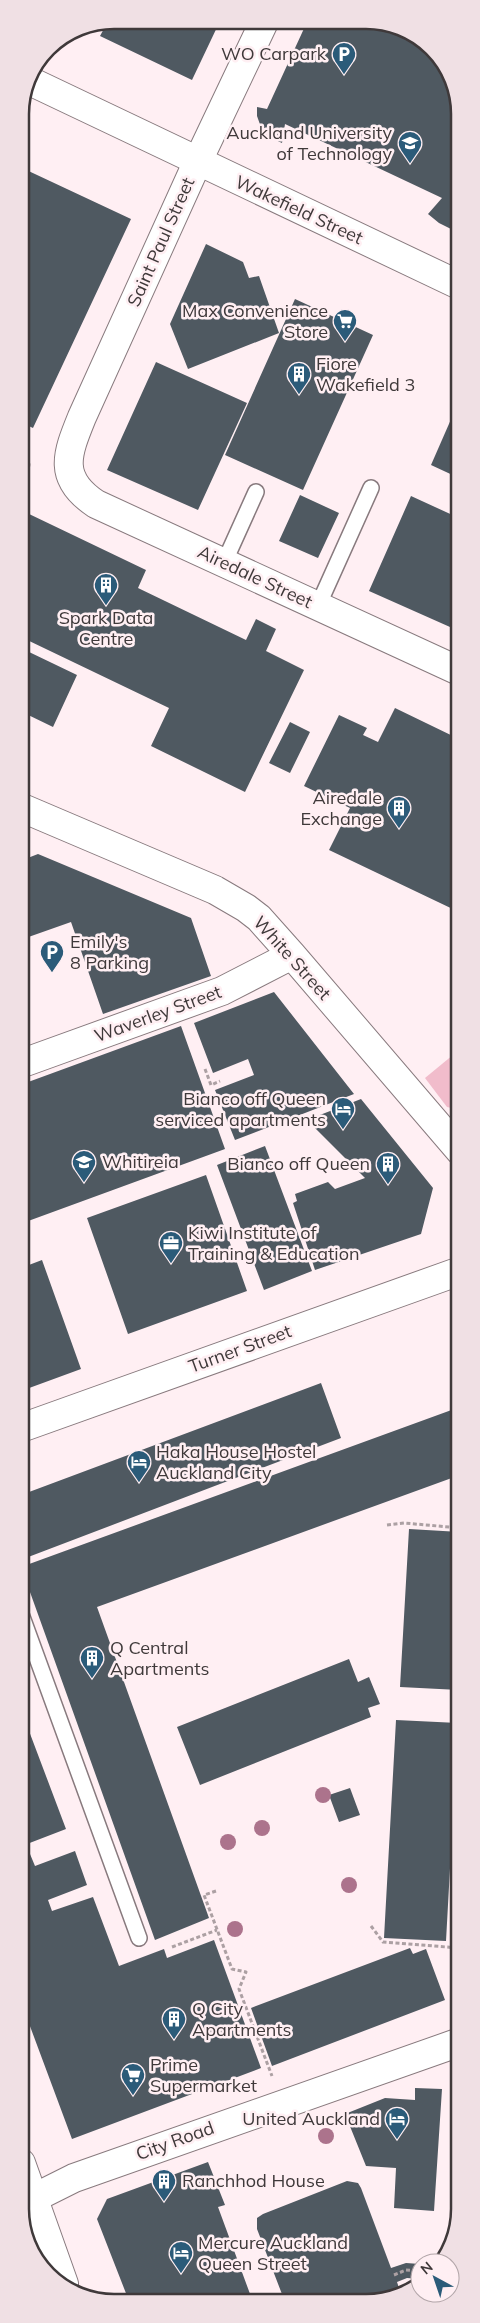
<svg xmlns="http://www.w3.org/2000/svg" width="480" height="2323" font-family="Mulish,sans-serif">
	<rect width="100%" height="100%" fill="#ffeff3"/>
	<!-- green -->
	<path fill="#f1bccb" d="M459,1050L460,1110L447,1107L425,1078Z"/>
	<!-- building -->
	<path fill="#4f5961" d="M111,20H113L220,21L192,80L100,36L107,23L105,22Z
		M307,22L391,23L437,52L459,101V233L439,223L428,214L442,198L285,124L282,143L267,136L262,130L257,116V107L267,109Z
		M20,167L131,219L33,428L20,422Z
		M206,244L243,262L249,278L259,276L279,333L188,369L170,324Z
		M295,299L373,335L303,490L225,455Z
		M156,362L247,403L198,510L107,470Z
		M459,401V478L431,465Z
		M300,495L339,513L318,558L279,541Z
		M411,496L459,518V631L369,591Z
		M27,513L146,570L138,588L246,640L256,619L276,629L266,651L304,670L245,792L151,746L169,708L23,638L20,644V517L25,519Z
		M27,651L77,675L53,727L20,711V666Z
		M395,708L459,739V912L329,850L350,808L304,786L339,715L367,728L363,735L378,742Z
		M290,722L310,732L290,773L269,763Z
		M38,854L191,918L211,976L103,1014L71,922L20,940V861Z
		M274,992L354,1094L235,1140L215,1090L254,1075L248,1059L213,1073L194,1023Z
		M20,1012L30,1038L20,1041Z
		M181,1026L225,1149L20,1224V1085Z
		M361,1099L433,1188L421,1234L315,1270L293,1203L297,1201L295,1194L328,1182L335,1189L365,1178L307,1120Z
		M265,1146L312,1271L264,1290L217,1165Z
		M206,1175L247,1291L128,1334L87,1218Z
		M42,1260L81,1369L21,1391V1268Z
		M321,1383L341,1438L23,1559L21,1552V1495Z
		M457,1408L460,1415V1475L97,1607L209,1918L155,1940L21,1567Z
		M409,1529L460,1532L459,1690L400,1687Z
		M349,1659L358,1682L369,1677L380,1704L368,1708L371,1717L200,1785L177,1727Z
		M396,1720L458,1723L446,1941L384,1938Z
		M26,1723L66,1829L27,1844L30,1854L35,1866L75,1851L87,1885L48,1900L52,1911L93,1897L119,1966L164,1949L167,1958L214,1940L261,2068L72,2139L21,2002V1725Z
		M350,1788L360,1815L339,1822L329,1795Z
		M410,1948L413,1954L426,1949L445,2000L272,2066L251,2008Z
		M415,2088L442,2089L434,2211L394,2208L396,2168L366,2166L345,2114L385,2098L415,2100Z
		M208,2162L225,2205L218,2207L253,2302L129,2301L97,2219L107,2199Z
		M347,2181L358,2183L361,2188L391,2268L406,2263L420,2264V2279L407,2278L397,2282L400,2291L379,2302H285L257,2229V2218L263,2214Z"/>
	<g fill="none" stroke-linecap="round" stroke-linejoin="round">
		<!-- lane casing -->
		<g stroke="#887a7e" stroke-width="18">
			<path id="lane" d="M224,563L256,492
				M318,606L371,488
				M21,1614L139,1938"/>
		</g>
		<!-- street casing -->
		<g stroke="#887a7e" stroke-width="30">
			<path id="street" d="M264,22L197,163L82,417C67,454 57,478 96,504L459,671
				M20,807L215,890L246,908L259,918L292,955L460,1151
				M20,1064L222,991L292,955
				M21,1428L460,1271
				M21,2208L34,2198L74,2178L460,2042"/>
		</g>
		<!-- secondary casing -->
		<g stroke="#887a7e" stroke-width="30">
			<path id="secondary" d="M32,82L459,285
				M21,2163L64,2284"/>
		</g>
		<!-- path -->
		<path stroke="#aca0a3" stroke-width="3" stroke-dasharray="4 2.5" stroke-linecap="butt" d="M20,464L31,465
			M205,1069L211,1085L220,1081
			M387,1525L404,1523L460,1528
			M216,1891L204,1895L232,1969L246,1972L239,1989L272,2076
			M371,1926L383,1942L459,1948
			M172,1947L217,1930
			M394,2275L406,2270L420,2271"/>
		<!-- lane -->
		<use href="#lane" stroke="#fff" stroke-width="15"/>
		<!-- street -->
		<use href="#street" stroke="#fff" stroke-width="28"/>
		<!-- secondary -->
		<use href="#secondary" stroke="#fff" stroke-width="28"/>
	</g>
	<!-- trees -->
	<g fill="#ac738c">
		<circle cx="323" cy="1795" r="8"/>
		<circle cx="262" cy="1828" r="8"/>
		<circle cx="228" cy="1842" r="8"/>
		<circle cx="349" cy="1885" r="8"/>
		<circle cx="235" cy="1929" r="8"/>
		<circle cx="326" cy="2136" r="8"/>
	</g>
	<!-- icons -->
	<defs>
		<g id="parking-pin" transform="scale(1.25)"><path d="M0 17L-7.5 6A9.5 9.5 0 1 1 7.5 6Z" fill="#2b5b79" stroke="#ffeff3"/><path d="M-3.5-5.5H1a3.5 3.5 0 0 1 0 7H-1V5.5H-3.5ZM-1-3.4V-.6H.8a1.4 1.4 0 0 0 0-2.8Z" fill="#fff"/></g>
		<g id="university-pin" transform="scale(1.25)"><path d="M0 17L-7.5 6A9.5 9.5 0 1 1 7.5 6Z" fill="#2b5b79" stroke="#ffeff3"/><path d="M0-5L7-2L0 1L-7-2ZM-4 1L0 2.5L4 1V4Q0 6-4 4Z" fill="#fff"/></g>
		<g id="supermarket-pin" transform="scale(1.25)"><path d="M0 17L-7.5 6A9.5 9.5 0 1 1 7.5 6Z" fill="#2b5b79" stroke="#ffeff3"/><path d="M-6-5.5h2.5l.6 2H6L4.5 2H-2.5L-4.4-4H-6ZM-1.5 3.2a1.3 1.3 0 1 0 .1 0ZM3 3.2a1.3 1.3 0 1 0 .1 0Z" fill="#fff"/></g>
		<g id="building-pin" transform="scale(1.25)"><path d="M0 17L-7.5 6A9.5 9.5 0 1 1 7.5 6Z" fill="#2b5b79" stroke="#ffeff3"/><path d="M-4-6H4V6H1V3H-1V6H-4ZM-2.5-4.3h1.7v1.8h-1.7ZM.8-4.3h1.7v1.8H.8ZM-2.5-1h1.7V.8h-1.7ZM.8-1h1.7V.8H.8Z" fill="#fff"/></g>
		<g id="hotel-pin" transform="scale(1.25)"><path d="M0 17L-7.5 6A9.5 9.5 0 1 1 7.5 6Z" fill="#2b5b79" stroke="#ffeff3"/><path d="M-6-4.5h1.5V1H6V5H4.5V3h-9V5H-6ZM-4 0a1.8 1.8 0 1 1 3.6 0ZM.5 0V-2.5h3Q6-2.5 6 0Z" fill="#fff"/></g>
		<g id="office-pin" transform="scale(1.25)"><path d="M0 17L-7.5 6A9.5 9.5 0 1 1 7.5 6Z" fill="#2b5b79" stroke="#ffeff3"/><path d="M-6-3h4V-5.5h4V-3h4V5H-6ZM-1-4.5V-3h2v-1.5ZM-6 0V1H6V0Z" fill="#fff"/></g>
	</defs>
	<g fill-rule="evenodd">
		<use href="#parking-pin" x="344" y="54"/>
		<use href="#university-pin" x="410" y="143"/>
		<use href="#supermarket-pin" x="345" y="321"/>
		<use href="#building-pin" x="299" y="374"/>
		<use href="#building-pin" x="106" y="585"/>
		<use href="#building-pin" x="399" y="808"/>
		<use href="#parking-pin" x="52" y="952"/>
		<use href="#hotel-pin" x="343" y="1109"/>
		<use href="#university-pin" x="84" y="1162"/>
		<use href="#building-pin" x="388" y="1164"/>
		<use href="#office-pin" x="171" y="1243"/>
		<use href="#hotel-pin" x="139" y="1462"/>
		<use href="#building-pin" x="92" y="1658"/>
		<use href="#building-pin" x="174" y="2019"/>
		<use href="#supermarket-pin" x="133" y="2075"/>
		<use href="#hotel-pin" x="397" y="2119"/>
		<use href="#building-pin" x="164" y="2181"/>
		<use href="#hotel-pin" x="181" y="2253"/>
	</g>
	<g text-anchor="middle" stroke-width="5" stroke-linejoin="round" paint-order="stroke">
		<!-- poi labels -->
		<g font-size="18" fill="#3f393a" stroke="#ffeff3" text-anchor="start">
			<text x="326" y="60" text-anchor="end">WO Carpark</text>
			<text x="392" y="139" text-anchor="end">Auckland University<tspan x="392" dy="21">of Technology</tspan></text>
			<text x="328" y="317" text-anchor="end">Max Convenience<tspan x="328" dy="21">Store</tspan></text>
			<text x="316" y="370">Fiore<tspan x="316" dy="21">Wakefield 3</tspan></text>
			<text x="106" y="624" text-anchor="middle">Spark Data<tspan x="106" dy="21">Centre</tspan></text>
			<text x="382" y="804" text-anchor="end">Airedale<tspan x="382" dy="21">Exchange</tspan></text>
			<text x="70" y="948">Emily's<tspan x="70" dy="21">8 Parking</tspan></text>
			<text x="326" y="1105" text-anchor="end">Bianco off Queen<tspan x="326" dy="21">serviced apartments</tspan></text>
			<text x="102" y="1168">Whitireia</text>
			<text x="370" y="1170" text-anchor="end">Bianco off Queen</text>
			<text x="188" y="1239">Kiwi Institute of<tspan x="188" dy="21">Training &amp; Education</tspan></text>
			<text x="156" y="1458">Haka House Hostel<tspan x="156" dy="21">Auckland City</tspan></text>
			<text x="110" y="1654">Q Central<tspan x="110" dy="21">Apartments</tspan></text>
			<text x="192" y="2015">Q City<tspan x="192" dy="21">Apartments</tspan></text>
			<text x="150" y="2071">Prime<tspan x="150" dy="21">Supermarket</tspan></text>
			<text x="380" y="2125" text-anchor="end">United Auckland</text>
			<text x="182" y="2187">Ranchhod House</text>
			<text x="198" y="2249">Mercure Auckland<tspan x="198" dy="21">Queen Street</tspan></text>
		</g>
		<!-- street labels -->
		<g font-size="18" fill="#3f393a" stroke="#ffeff3">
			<text transform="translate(299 210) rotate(25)" y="6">Wakefield Street</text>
			<text transform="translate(161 242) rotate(-66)" y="6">Saint Paul Street</text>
			<text transform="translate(255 577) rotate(25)" y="6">Airedale Street</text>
			<text transform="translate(292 958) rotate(48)" y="6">White Street</text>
			<text transform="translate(158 1014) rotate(-20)" y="6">Waverley Street</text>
			<text transform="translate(240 1349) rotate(-20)" y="6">Turner Street</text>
			<text transform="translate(175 2141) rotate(-20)" y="6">City Road</text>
		</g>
	</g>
	<!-- crop -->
	<path d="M0 0H480V2323H0ZM114 29H366A85 85 0 0 1 451 114V2209A85 85 0 0 1 366 2294H114A85 85 0 0 1 29 2209V114A85 85 0 0 1 114 29Z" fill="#f0e0e4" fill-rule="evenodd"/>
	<path fill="none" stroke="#3f393a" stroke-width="2.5" d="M114 29H366A85 85 0 0 1 451 114V2209A85 85 0 0 1 366 2294H114A85 85 0 0 1 29 2209V114A85 85 0 0 1 114 29Z"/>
	<!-- north arrow -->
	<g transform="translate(435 2278) rotate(320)"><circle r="24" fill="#ffeff3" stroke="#b2a6a9"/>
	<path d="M0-4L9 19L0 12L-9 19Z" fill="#2b5b79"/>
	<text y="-8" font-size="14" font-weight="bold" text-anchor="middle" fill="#3f393a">N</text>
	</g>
</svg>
